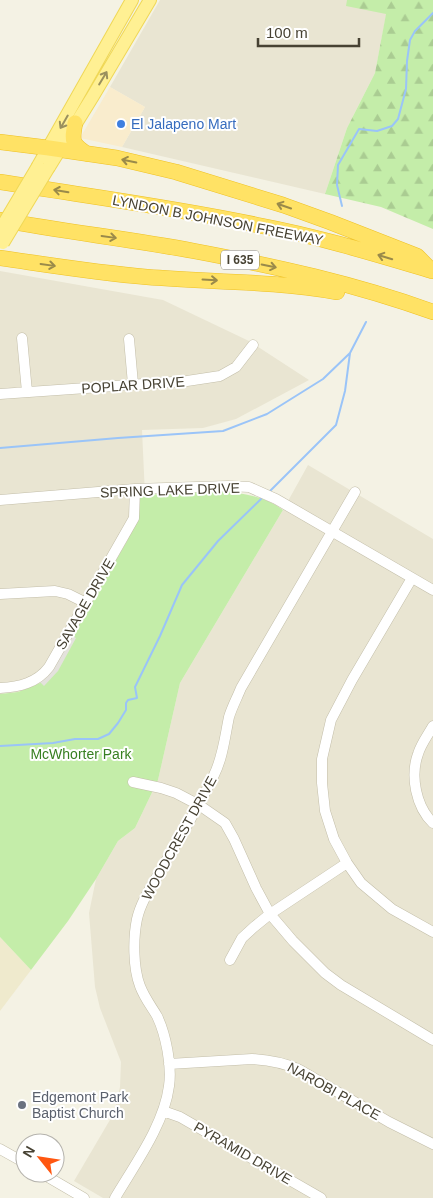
<svg xmlns="http://www.w3.org/2000/svg" width="433" height="1198" font-family="Helvetica,sans-serif">
	<defs>
		<pattern id="forest-firs" width="22" height="20" patternUnits="userSpaceOnUse" patternTransform="scale(1.25)"><rect width="22" height="20" fill="#c4eda9"/><path d="M5 1l3.5 6h-7zM16 11l3.5 6h-7z" fill="#aacc92"/></pattern>
	</defs>
	<rect width="100%" height="100%" fill="#f4f2e4"/>
	<!-- residential -->
	<path fill="#e9e5d2" d="M160,0H389L375,73L347,128L325,194L122,147L145,107L110,87Z
		M0,271L163,300L249,341L309,380L236,419L203,428L142,430L145,495L140,498L136,521L127,541L52,670L40,683L18,692L0,694Z
		M308,465L433,539V1198H103L74,1181L114,1113L120,1087L121,1062L100,1008L95,987L89,913L96,879L118,841L135,828L158,780L180,683L283,510Z"/>
	<!-- commercial -->
	<path fill="#f9eccd" d="M110,87L145,107L122,147L80,138Z"/>
	<!-- education -->
	<path fill="#efeacd" d="M0,937L31,970L0,1011Z"/>
	<!-- green -->
	<path fill="#c4eda9" d="M219,491C243,493 264,496 283,510L180,683L158,780L135,828L118,841L96,879L68,921L31,970L0,937V694L18,692L40,683L52,670L127,541L136,521L140,498L145,495Z"/>
	<!-- forest -->
	<path fill="url(#forest-firs)" d="M347,0H433V229L381,207L325,194L347,128L375,73L386,14L346,6Z"/>
	<!-- parking -->
	<path fill="#e4e2dd" d="M71,635L76,638L58,671L44,686L40,682Z"/>
	<g fill="none" stroke-linecap="round" stroke-linejoin="round">
		<!-- stream -->
		<path stroke="#9ac4f8" stroke-width="2" d="M342,206L337,185L338,165L359,129L377,131L392,126L398,119L406,89L407,61L410,40L415,31L433,13
			M0,448L118,438L223,431L267,414L323,379L350,353L366,322
			M269,492L336,425L345,391L350,353
			M0,746L53,743L75,739H98L109,734L118,723L126,710V703L128,700L137,698L135,687L160,636L182,585L218,541L263,497"/>
		<!-- minor casing -->
		<g stroke="#c3bea9" stroke-width="11">
			<path id="minor" d="M22,338L27,392
				M129,339L133,384
				M0,394L187,381L220,376L236,367L253,345
				M0,500L135,489L228,486L249,487L276,499L433,590
				M412,578L352,680L331,720L322,759V783L325,811L334,839L347,863L361,883L392,909L433,932
				M0,594L55,591L68,594L86,603
				M0,688C19,687 37,683 49,667L134,518L135,489
				M433,726C428,735 421,744 418,754C410,776 416,807 433,823
				M133,782L161,788L176,793L199,805L225,823L234,839L256,888L270,914L293,941L325,973L341,985L433,1040
				M230,960L242,938L254,927L270,914L347,863
				M169,1064L252,1059C270,1060 285,1063 300,1070L389,1122L433,1144
				M163,1111L180,1117L321,1198
				M0,1149L25,1163
				M41,1173L84,1198
				M115,1198C135,1164 164,1125 169,1086C172,1066 166,1035 157,1016C151,1006 144,997 140,986C133,968 133,938 137,919C141,901 153,884 162,868C180,837 199,807 214,775C223,757 225,736 229,717C232,707 237,698 241,688L355,492"/>
		</g>
		<!-- major casing -->
		<g stroke="#f0d856" stroke-width="14">
			<path id="major" d="M38,166L132,0
				M49,167L93,96L150,0"/>
		</g>
		<!-- highway casing -->
		<g stroke="#eec125" stroke-width="16">
			<path id="highway" d="M75,123C72,141 71,143 87,154
				M0,142L49,148L117,158L176,172L283,205L330,222L417,256L432,271
				M0,182C86,196 172,207 257,225C316,236 372,253 429,270
				M2,220C66,232 130,239 194,251C274,266 356,284 433,312
				M0,258C49,265 98,273 147,277C211,282 274,281 337,292"/>
		</g>
		<!-- minor -->
		<use href="#minor" stroke="#fff" stroke-width="10"/>
		<!-- major -->
		<use href="#major" stroke="#fff093" stroke-width="12"/>
		<!-- highway -->
		<use href="#highway" stroke="#ffe265" stroke-width="15"/>
		<!-- major-bridge casing -->
		<g stroke="#f0d856" stroke-width="14" stroke-linecap="butt">
			<path id="major-bridge" d="M0,230L38,166
				M3,243L49,167"/>
		</g>
		<!-- major-bridge -->
		<use href="#major-bridge" stroke="#fff093" stroke-width="12"/>
	</g>
	<!-- one-way arrows -->
	<defs><path id="oneway-shaft" d="M-6 0H5M1.5-3L5.5 0L1.5 3" fill="none" stroke-width="1.6" stroke-linecap="round" stroke-linejoin="round" transform="scale(1.25)"/></defs>
	<g stroke="#9a905e">
		<use href="#oneway-shaft" transform="translate(103 78) rotate(-59)"/>
		<use href="#oneway-shaft" transform="translate(64 122) rotate(120)"/>
	</g>
	<g stroke="#9a8a4a">
		<use href="#oneway-shaft" transform="translate(129 161) rotate(-168)"/>
		<use href="#oneway-shaft" transform="translate(61 191) rotate(-171)"/>
		<use href="#oneway-shaft" transform="translate(284 206) rotate(-161)"/>
		<use href="#oneway-shaft" transform="translate(109 237) rotate(8)"/>
		<use href="#oneway-shaft" transform="translate(385 257) rotate(-163)"/>
		<use href="#oneway-shaft" transform="translate(48 265) rotate(8)"/>
		<use href="#oneway-shaft" transform="translate(269 266) rotate(12)"/>
		<use href="#oneway-shaft" transform="translate(210 280) rotate(3)"/>
	</g>
	<!-- markers -->
	<circle fill="#3f7fe0" stroke="#fff" stroke-width="2" cx="121" cy="124" r="5"/>
	<circle fill="#6b7280" stroke="#fff" stroke-width="2" cx="22" cy="1105" r="5"/>
	<g text-anchor="middle" stroke-width="4" stroke-linejoin="round" paint-order="stroke">
		<!-- shield labels -->
		<rect fill="#fff" stroke="#7e7b70" stroke-width="1" x="221" y="250.5" width="38" height="19" rx="4"/>
		<g font-size="12" font-weight="bold" fill="#474233">
			<text x="240" y="264">I 635</text>
		</g>
		<!-- shop labels -->
		<g font-size="14" fill="#366cbe" stroke="#fff" text-anchor="start">
			<text x="131" y="129">El Jalapeno Mart</text>
		</g>
		<!-- street labels -->
		<g font-size="14" fill="#474233" stroke="#fff">
			<text transform="translate(218 220) rotate(11)" y="5">LYNDON B JOHNSON FREEWAY</text>
			<text transform="translate(133 385) rotate(-4)" y="5">POPLAR DRIVE</text>
			<text transform="translate(170 490) rotate(-2)" y="5">SPRING LAKE DRIVE</text>
			<text transform="translate(85 604) rotate(-60)" y="5">SAVAGE DRIVE</text>
			<text transform="translate(179 838) rotate(-61)" y="5">WOODCREST DRIVE</text>
			<text transform="translate(334 1091) rotate(29)" y="5">NAROBI PLACE</text>
			<text transform="translate(243 1153) rotate(30)" y="5">PYRAMID DRIVE</text>
		</g>
		<!-- park labels -->
		<g font-size="14" fill="#377f21" stroke="#fff">
			<text x="81" y="759">McWhorter Park</text>
		</g>
		<!-- worship labels -->
		<g font-size="14" fill="#5b616d" stroke="#fff" text-anchor="start">
			<text x="32" y="1102">Edgemont Park<tspan x="32" dy="16">Baptist Church</tspan></text>
		</g>
	</g>
	<!-- north arrow -->
	<g transform="translate(40 1158) rotate(300)"><circle r="24" fill="#ffffff" stroke="#b5b3ad"/>
	<path d="M0-4L9 19L0 12L-9 19Z" fill="#ff5711"/>
	<text y="-8" font-size="14" font-weight="bold" text-anchor="middle" fill="#474233">N</text>
	</g>
	<!-- scale -->
	<path d="M258 38v8h101v-8" fill="none" stroke="#474233" stroke-width="2.5"/>
	<text x="266" y="38" font-size="15" fill="#474233" stroke="#ffffff" stroke-width="4" paint-order="stroke">100 m</text>
</svg>
